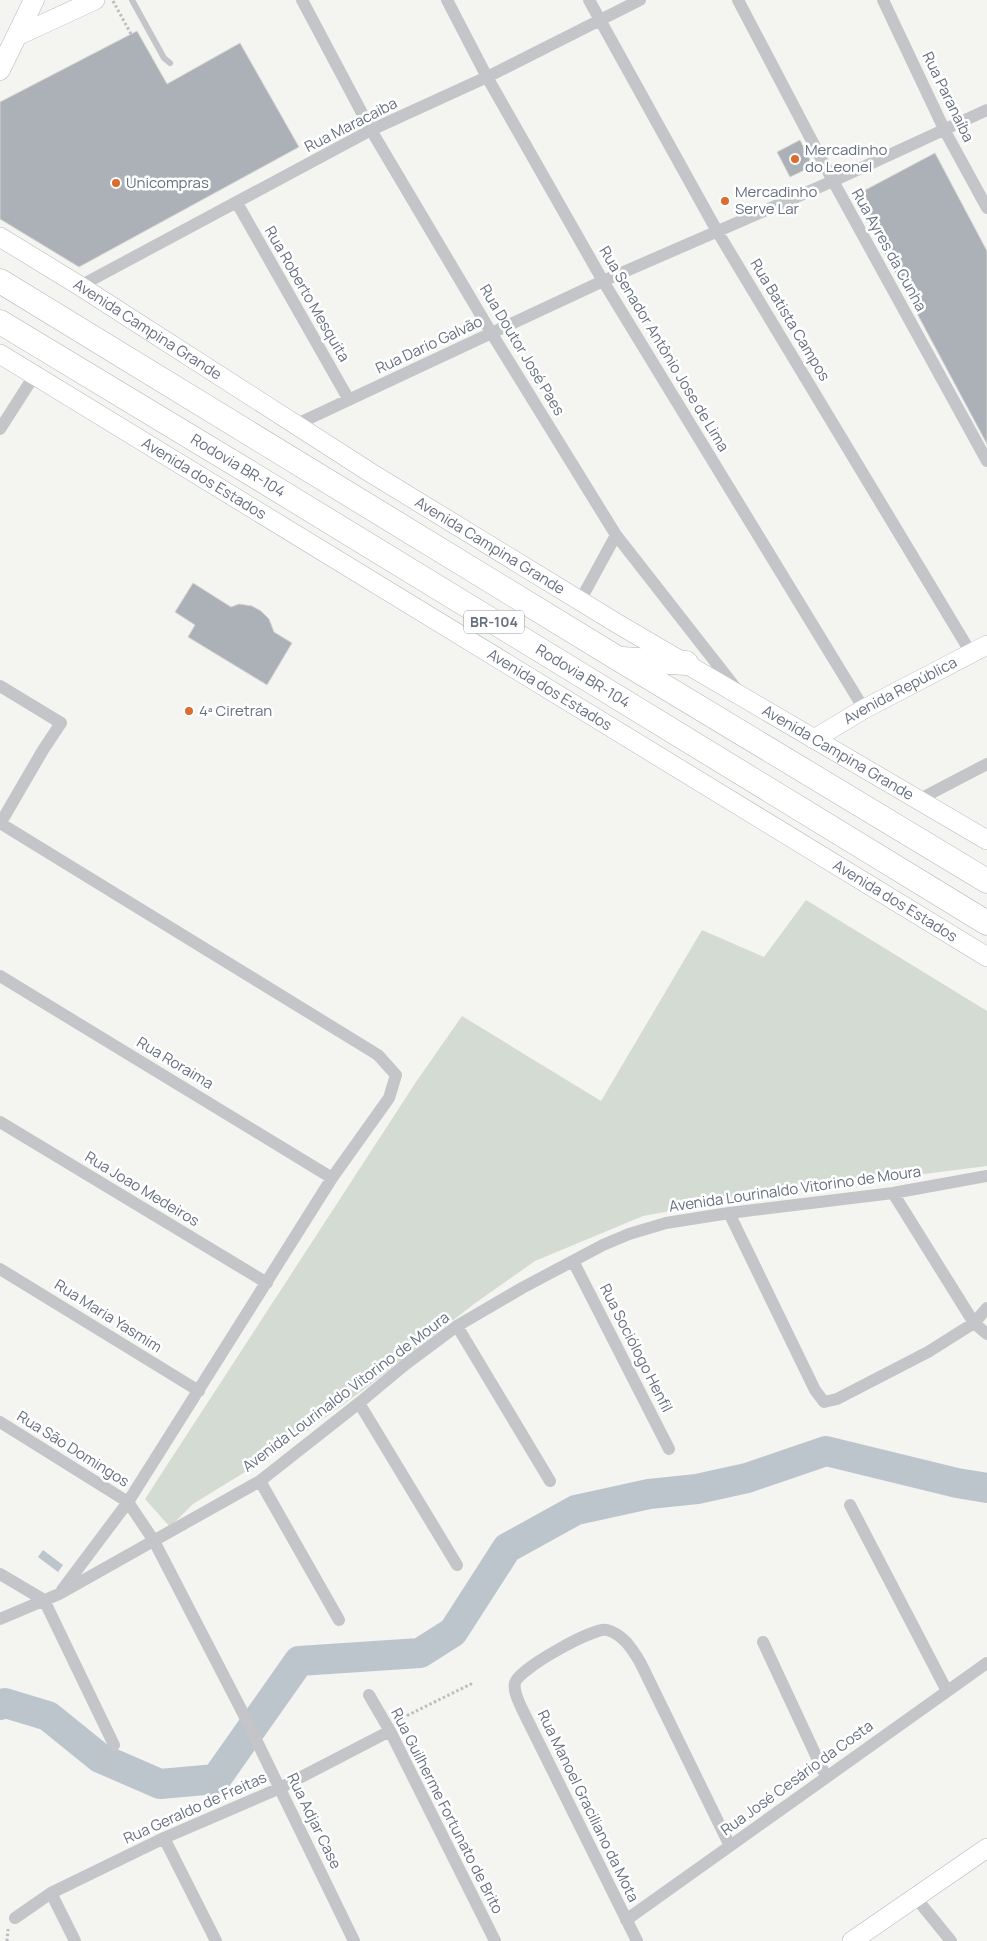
<svg xmlns="http://www.w3.org/2000/svg" width="987" height="1941" font-family="Manrope,sans-serif">
	<rect width="100%" height="100%" fill="#f4f4f1"/>
	<!-- green -->
	<path fill="#d4dbd2" d="M806,900L987,1011V1166L766,1194L643,1216L535,1261L474,1304L363,1390L279,1451L193,1504L170,1527L145,1499L416,1082L462,1016L601,1101L702,930L764,957Z"/>
	<!-- water -->
	<path fill="#bdc5cc" d="M43,1550L63,1565L58,1572L38,1557Z"/>
	<g fill="none" stroke-linecap="round" stroke-linejoin="round">
		<!-- river -->
		<path stroke="#bdc5cc" stroke-width="30" d="M0,1705L5,1703L48,1716L100,1758L160,1784L216,1779L299,1661L420,1653L453,1632L507,1548L576,1510L649,1494L697,1489L747,1478L826,1451L957,1483L987,1488"/>
	</g>
	<!-- building -->
	<path fill="#acb1b7" stroke="#d5d6d3" d="M137,31L167,84L240,43L299,147L79,267L0,219V102Z
		M800,140L813,166L790,177L777,152Z
		M935,153L987,251V444L854,196Z
		M193,583L231,607L239,604L252,606L261,611L269,619L274,632L292,643L267,685L188,637L195,625L175,612Z"/>
	<g fill="none" stroke-linecap="round" stroke-linejoin="round">
		<!-- secondary casing -->
		<g stroke="#b5b8bd" stroke-width="20">
			<g id="secondary">
				<path d="M17,36L95,0"/>
				<path id="s1" d="M0,237L80,286L371,473L618,624L987,840"/>
				<path id="s2" d="M0,354L987,957"/>
				<path id="s3" d="M814,739L864,709L987,645"/>
				<path d="M852,1941L987,1848"/>
			</g>
		</g>
		<!-- primary casing -->
		<g stroke="#b3b6ba" stroke-width="21">
			<path id="primary" d="M0,70L34,0"/>
		</g>
		<!-- highway casing -->
		<g stroke="#b3b5b9" stroke-width="25">
			<g id="highway">
				<path d="M0,281L617,658L987,881"/>
				<path id="s4" d="M0,322L247,471L987,923"/>
				<path d="M622,659L686,663"/>
			</g>
		</g>
		<!-- path -->
		<path stroke="#bcbdc0" stroke-width="3" stroke-dasharray="2.5 2.5" stroke-linecap="butt" d="M113,1L131,34
			M398,1720L473,1683
			M7,1941L8,1929"/>
		<!-- lane -->
		<path stroke="#c3c5c9" stroke-width="6" d="M132,0L164,58L170,63"/>
		<!-- street -->
		<path stroke="#c3c5c9" stroke-width="12" d="M302,0L371,130L492,334L616,535L738,691
			M447,0L487,77L603,281L864,709
			M589,0L717,231L971,653
			M738,0L833,181L987,461
			M883,0L945,131L987,208
			M237,203L349,400
			M80,286L371,130L487,77L640,0
			M295,425L603,281L833,181L987,110
			M0,429L34,376
			M580,601L616,535
			M0,686L61,723L43,750L0,824
			M920,799L987,764
			M0,823L378,1055L396,1075L389,1098L332,1178L128,1502L62,1590
			M0,976L332,1178
			M0,1122L267,1283
			M893,1193L974,1323L987,1334
			M729,1213L815,1390L824,1402L837,1399L928,1352L974,1323L987,1308
			M573,1261L669,1449
			M0,1269L199,1391
			M457,1326L550,1481
			M359,1403L457,1565
			M0,1422L128,1502L154,1541L244,1715L354,1941
			M260,1481L339,1620
			M850,1505L947,1691
			M0,1574L44,1600
			M44,1600L114,1745
			M0,1619L59,1594L260,1481L359,1403L406,1364L457,1326L522,1288L603,1245L629,1234L666,1223L729,1213L893,1193L987,1176
			M763,1642L826,1777
			M369,1695L390,1731L495,1941
			M164,1838L216,1941
			M51,1893L75,1941
			M916,1898L951,1941
			M15,1918L51,1893L164,1838L280,1788L390,1731
			M626,1920L987,1663
			M637,1941L522,1709C519,1702 513,1691 515,1683C518,1669 594,1627 607,1630C623,1634 632,1649 640,1662L730,1846"/>
		<!-- secondary -->
		<use href="#secondary" stroke="#fff" stroke-width="19"/>
		<!-- primary -->
		<use href="#primary" stroke="#fff" stroke-width="20"/>
		<!-- highway -->
		<use href="#highway" stroke="#fff" stroke-width="24"/>
	</g>
	<!-- markers -->
	<g fill="#db6c2b" stroke="#fff" stroke-width="2">
		<circle cx="795" cy="159" r="5"/>
		<circle cx="116" cy="183" r="5"/>
		<circle cx="725" cy="201" r="5"/>
		<circle cx="189" cy="711" r="5"/>
	</g>
	<g text-anchor="middle" stroke-width="5" stroke-linejoin="round" paint-order="stroke">
		<!-- shield labels -->
		<rect fill="#fff" stroke="#939ba6" stroke-width="1" x="464" y="610.5" width="60" height="23" rx="4"/>
		<g font-size="14" font-weight="bold" fill="#657080">
			<text x="494" y="627">BR-104</text>
		</g>
		<!-- street labels -->
		<g font-size="15" fill="#657080" stroke="#fff">
			<text transform="translate(948 97) rotate(64)" y="5">Rua Paranaíba</text>
			<text transform="translate(351 125) rotate(-27)" y="5">Rua Maracaiba</text>
			<text transform="translate(889 250) rotate(61)" y="5">Rua Ayres da Cunha</text>
			<text transform="translate(307 294) rotate(60)" y="5">Rua Roberto Mesquita</text>
			<text transform="translate(790 320) rotate(59)" y="5">Rua Batista Campos</text>
			<text dy="5" stroke="none"><textPath href="#s1" startOffset="174">Avenida Campina Grande</textPath></text>
			<text transform="translate(429 345) rotate(-25)" y="5">Rua Dario Galvão</text>
			<text transform="translate(664 349) rotate(59)" y="5">Rua Senador Antônio Jose de Lima</text>
			<text transform="translate(522 350) rotate(59)" y="5">Rua Doutor José Paes</text>
			<text dy="5" stroke="none"><textPath href="#s4" startOffset="278">Rodovia BR-104</textPath></text>
			<text dy="5" stroke="none"><textPath href="#s2" startOffset="239">Avenida dos Estados</textPath></text>
			<text dy="5" stroke="none"><textPath href="#s1" startOffset="579">Avenida Campina Grande</textPath></text>
			<text dy="5" stroke="none"><textPath href="#s4" startOffset="682">Rodovia BR-104</textPath></text>
			<text dy="5" stroke="none"><textPath href="#s2" startOffset="644">Avenida dos Estados</textPath></text>
			<text dy="5" stroke="none"><textPath href="#s3" startOffset="99">Avenida República</textPath></text>
			<text dy="5" stroke="none"><textPath href="#s1" startOffset="984">Avenida Campina Grande</textPath></text>
			<text dy="5" stroke="none"><textPath href="#s2" startOffset="1049">Avenida dos Estados</textPath></text>
			<text transform="translate(175 1063) rotate(31)" y="5">Rua Roraima</text>
			<text transform="translate(142 1189) rotate(31)" y="5">Rua Joao Medeiros</text>
			<text transform="translate(795 1189) rotate(-8)" y="5">Avenida Lourinaldo Vitorino de Moura</text>
			<text transform="translate(108 1316) rotate(32)" y="5">Rua Maria Yasmim</text>
			<text transform="translate(636 1348) rotate(63)" y="5">Rua Sociólogo Henfil</text>
			<text transform="translate(346 1392) rotate(-37)" y="5">Avenida Lourinaldo Vitorino de Moura</text>
			<text transform="translate(73 1449) rotate(32)" y="5">Rua São Domingos</text>
			<text transform="translate(797 1778) rotate(-36)" y="5">Rua José Cesário da Costa</text>
			<text transform="translate(588 1806) rotate(64)" y="5">Rua Manoel Graciliano da Mota</text>
			<text transform="translate(195 1808) rotate(-24)" y="5">Rua Geraldo de Freitas</text>
			<text transform="translate(447 1811) rotate(63)" y="5">Rua Guilherme Fortunato de Brito</text>
			<text transform="translate(314 1821) rotate(64)" y="5">Rua Adjar Case</text>
		</g>
		<!-- poi labels -->
		<g font-size="15" fill="#657080" stroke="#fff" text-anchor="start">
			<text x="805" y="155">Mercadinho<tspan x="805" dy="17">do Leonel</tspan></text>
			<text x="126" y="188">Unicompras</text>
			<text x="735" y="197">Mercadinho<tspan x="735" dy="17">Serve Lar</tspan></text>
			<text x="199" y="716">4ª Ciretran</text>
		</g>
	</g>
</svg>
